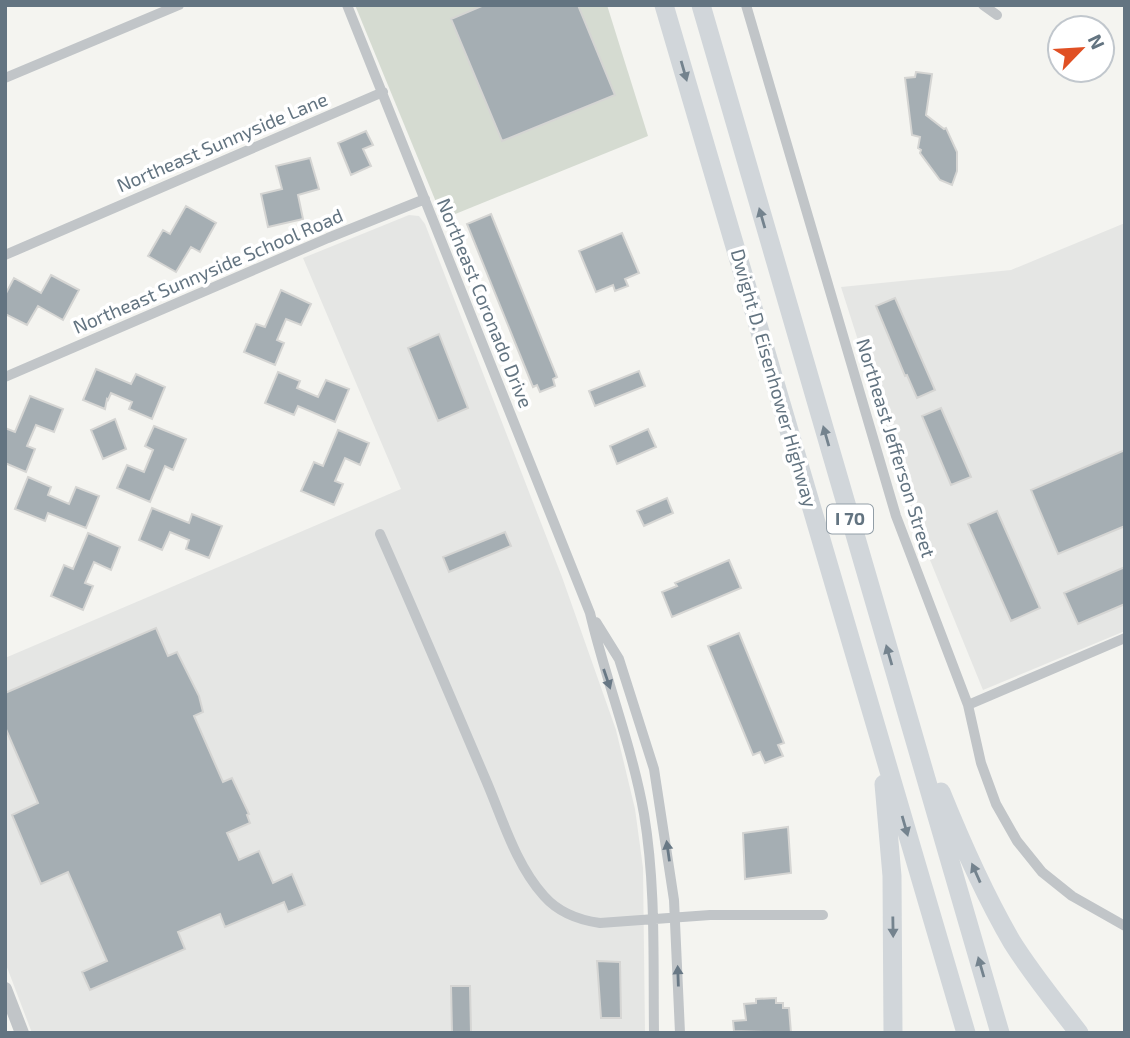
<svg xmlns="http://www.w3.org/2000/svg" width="1130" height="1038" font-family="'Exo 2',sans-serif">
	<rect width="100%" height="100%" fill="#f4f4f0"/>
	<!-- built -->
	<path fill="#e5e6e4" d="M409,215L419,216L425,224L562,577L616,730L635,809L643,868L645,1033H32L5,962V658L401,489L303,258Z
		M1125,223V631L983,690L921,538L841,287L1011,270Z"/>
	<!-- green -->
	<path fill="#d5dbd1" d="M355,5H607L648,136L443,219Z"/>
	<!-- building -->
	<path fill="#a5aeb3" stroke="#d5d5d3" stroke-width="2" d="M484,5H578L615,95L502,141L451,19Z
		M916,72L932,74L926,115L944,129L946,128L957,152V171L952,185L940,180L920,153L921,150L918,148L920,137L912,135L905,78L915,77Z
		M366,131L373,145L363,149L371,166L351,175L338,143Z
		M310,158L319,189L298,195L303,219L268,227L261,194L282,189L276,166Z
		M186,206L216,223L200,252L191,247L176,272L148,256L163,230L170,234Z
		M491,214L557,377L553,379L555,386L540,392L537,385L533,387L467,224Z
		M622,233L639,273L625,279L628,286L615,291L613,285L596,292L579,251Z
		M51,275L79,290L63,320L38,306L27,325L5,314V295L14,278L41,293Z
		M281,290L311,304L301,325L286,319L277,340L284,343L275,365L244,352L256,324L265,327Z
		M895,298L935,390L917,398L907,375L905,376L876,306Z
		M439,334L468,408L438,421L408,348Z
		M96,369L131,384L136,374L165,387L152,419L129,409L132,402L111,393L108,400L107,399L105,409L83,400Z
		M639,371L645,386L595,406L589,391Z
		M278,372L300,381L297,388L318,397L326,380L349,389L335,422L298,406L294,415L265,403Z
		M30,396L63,409L54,432L36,425L27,446L35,449L26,472L5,463V428L15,432Z
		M941,408L971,477L951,485L922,416Z
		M115,419L126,449L103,459L91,430Z
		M154,426L186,439L173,470L165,466L150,502L117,488L127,465L144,472L153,450L145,446Z
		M648,429L656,447L617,464L610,446Z
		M338,430L369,443L360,465L345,458L335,481L343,484L334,505L301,491L314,462L323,466Z
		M1125,450V526L1058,554L1031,490Z
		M28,477L51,487L48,495L69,504L76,487L99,496L86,528L48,513L45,521L15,509Z
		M667,498L673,513L644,526L637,511Z
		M152,508L189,523L192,514L222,526L209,558L186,549L189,540L170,532L162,550L139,540Z
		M997,511L1040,608L1011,621L968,524Z
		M505,532L511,546L449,572L443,557Z
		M88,533L120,547L111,570L94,562L85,583L93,586L83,610L51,596L64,565L73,569Z
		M729,560L741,588L672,617L662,592L677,586L675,583Z
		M1125,567V604L1078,624L1064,593Z
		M156,628L168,656L177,652L199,696L203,712L194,716L223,782L232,778L249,814L247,815L250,823L227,833L239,860L259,851L273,883L292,874L305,905L288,912L284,902L225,927L220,914L178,932L185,949L90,990L82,972L107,961L68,872L41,884L12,815L38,803L5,727V693Z
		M739,633L784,743L778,745L783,756L765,763L760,752L753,755L708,646Z
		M788,827L791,873L745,879L743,833Z
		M597,961L620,962L621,1018H601Z
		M451,986H470L471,1033H452Z
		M776,998V1003H783V1008H789L791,1033L734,1031L733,1021L746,1020L744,1004L756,1003V999Z"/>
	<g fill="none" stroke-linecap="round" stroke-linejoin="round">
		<!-- minor -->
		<path stroke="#c1c5c8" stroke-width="10" d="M347,5L590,613C606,681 632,746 644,814C656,886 653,960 654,1033
			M746,5L896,516L968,705L981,763L996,804L1017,841L1042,872L1072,896L1125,926
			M983,5L997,15
			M5,78L179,5
			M5,255L383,92
			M5,377L328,238L425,199
			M380,534C416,615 450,696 485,778C502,817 515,864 544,896C559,913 578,920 600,923L710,915H823
			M596,622L619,659L654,769L674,900L680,1033
			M968,705L1125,638"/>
		<!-- tertiary -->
		<path stroke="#c1c5c8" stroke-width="14" d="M5,989L22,1033"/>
		<!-- motorway -->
		<path stroke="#d1d6da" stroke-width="19" d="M664,5L966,1033
			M701,5L1000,1033
			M884,784L892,876L893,1033
			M941,792C962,844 984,894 1012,942C1032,974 1056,1003 1079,1033"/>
	</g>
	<!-- one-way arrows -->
	<defs><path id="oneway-solid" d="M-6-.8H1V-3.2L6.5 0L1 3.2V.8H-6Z" transform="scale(1.75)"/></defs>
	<g fill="#74838e">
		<use href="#oneway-solid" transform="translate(684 71) rotate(74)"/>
		<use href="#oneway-solid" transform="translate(762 218) rotate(-106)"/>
		<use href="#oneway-solid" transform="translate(826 436) rotate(-106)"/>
		<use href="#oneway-solid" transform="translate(889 655) rotate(-106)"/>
		<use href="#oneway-solid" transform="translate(905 826) rotate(74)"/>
		<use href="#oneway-solid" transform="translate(976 873) rotate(-114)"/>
		<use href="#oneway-solid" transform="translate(893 927) rotate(89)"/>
		<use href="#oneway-solid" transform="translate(981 967) rotate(-106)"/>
	</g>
	<g fill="#687885">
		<use href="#oneway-solid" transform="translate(607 679) rotate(71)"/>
		<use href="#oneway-solid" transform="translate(668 851) rotate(-98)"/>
		<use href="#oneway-solid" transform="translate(678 976) rotate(-92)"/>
	</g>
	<g text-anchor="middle" stroke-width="7" stroke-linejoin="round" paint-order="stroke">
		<!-- shield labels -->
		<rect fill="#fff" stroke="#929ea7" stroke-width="2" x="827" y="504.5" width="46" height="29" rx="5"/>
		<g font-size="18" font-weight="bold" fill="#637481">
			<text x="850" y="525">I 70</text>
		</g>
		<!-- street labels -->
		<g font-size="19" fill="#637481" stroke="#fff">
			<text transform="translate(222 142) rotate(-23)" y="7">Northeast Sunnyside Lane</text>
			<text transform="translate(208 271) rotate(-23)" y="7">Northeast Sunnyside School Road</text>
			<text transform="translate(485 303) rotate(68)" y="7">Northeast Coronado Drive</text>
			<text transform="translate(774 378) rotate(74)" y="7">Dwight D. Eisenhower Highway</text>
			<text transform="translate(896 448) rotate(73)" y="7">Northeast Jefferson Street</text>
		</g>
	</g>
	<!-- border -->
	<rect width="1130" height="1038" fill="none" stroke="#637481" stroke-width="14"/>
	<!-- north arrow -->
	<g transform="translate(1081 49) rotate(65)"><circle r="33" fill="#ffffff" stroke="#c1c7cd" stroke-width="2"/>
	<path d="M0-5L12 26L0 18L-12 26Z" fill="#e05024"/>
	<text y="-10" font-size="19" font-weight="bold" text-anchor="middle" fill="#637481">N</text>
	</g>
</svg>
